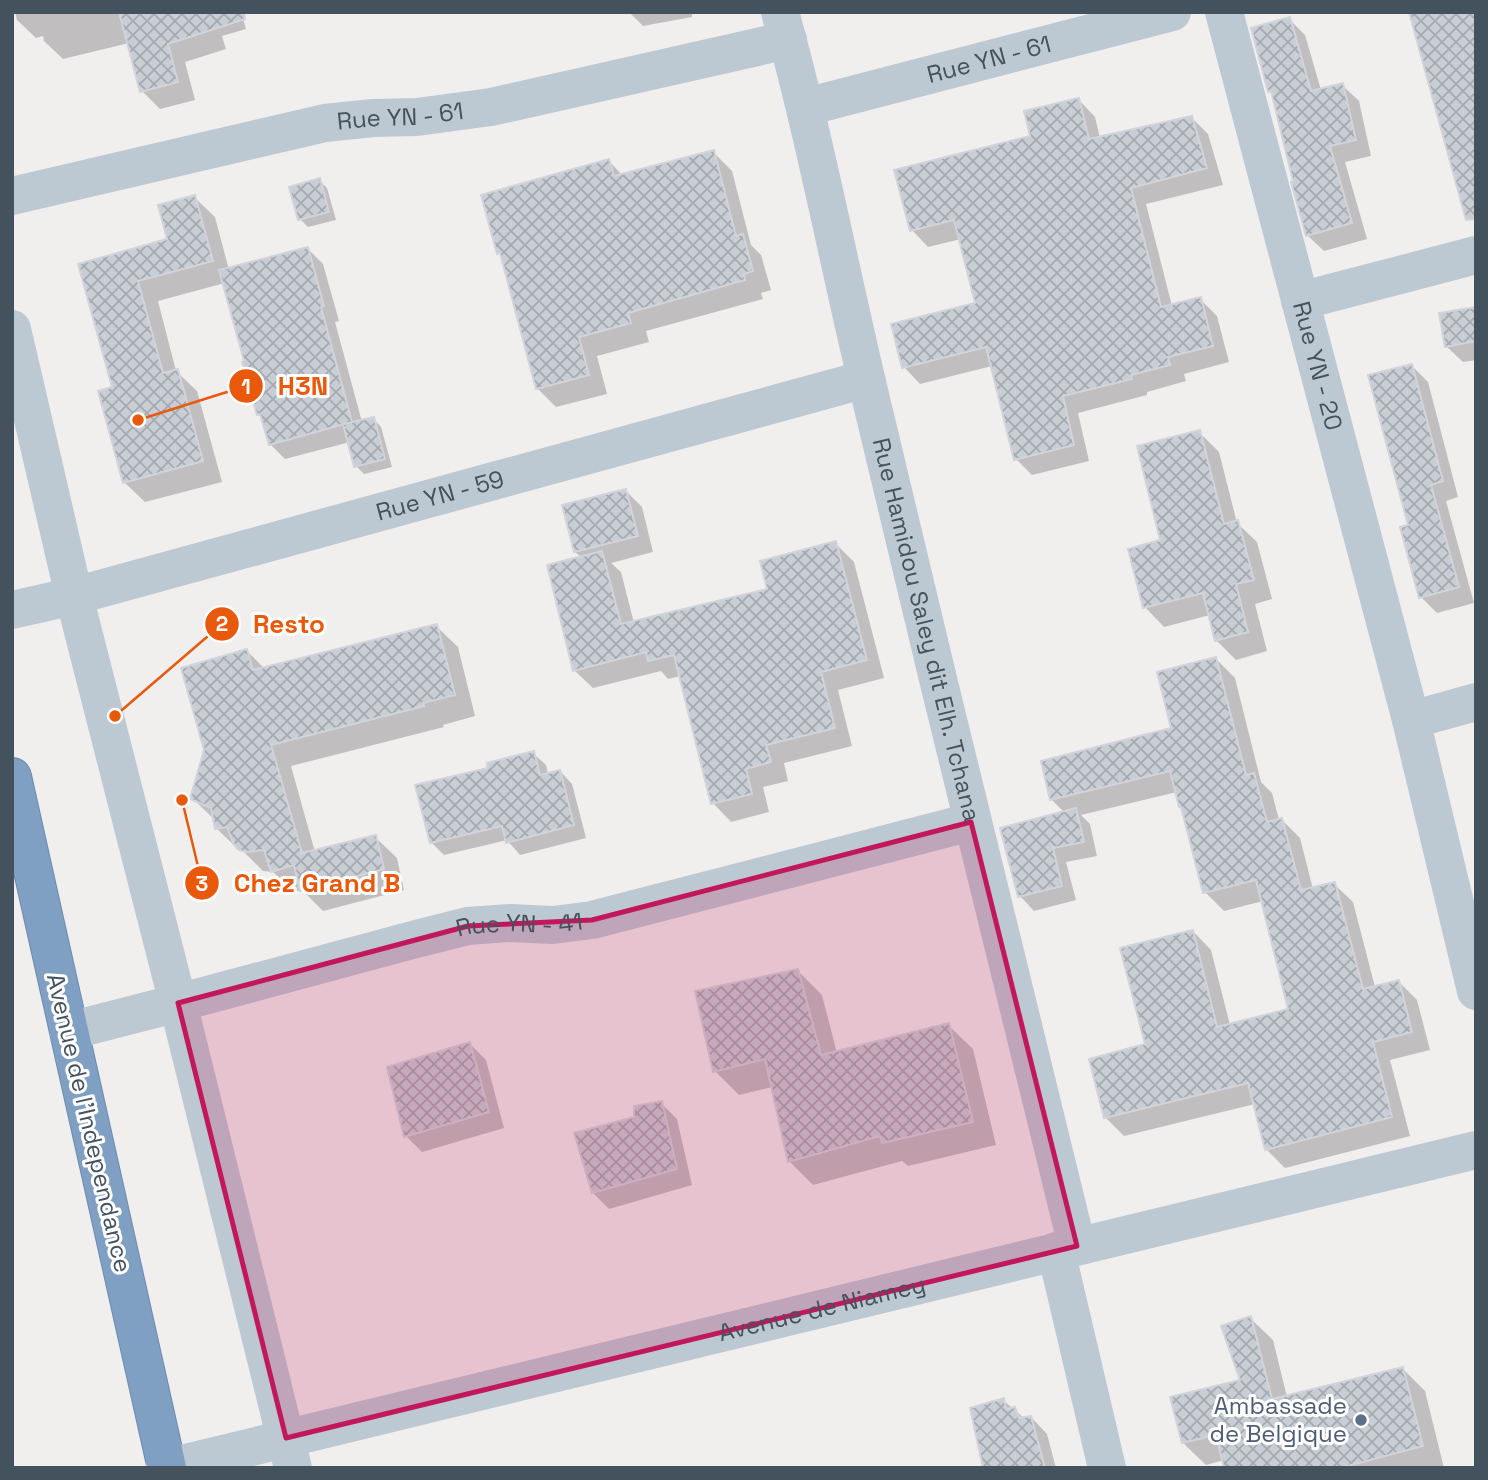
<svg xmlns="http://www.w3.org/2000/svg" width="1488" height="1480" font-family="'Space Grotesk',sans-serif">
	<defs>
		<pattern id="building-cross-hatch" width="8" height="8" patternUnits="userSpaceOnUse" patternTransform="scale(1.75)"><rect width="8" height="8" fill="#c9cdd5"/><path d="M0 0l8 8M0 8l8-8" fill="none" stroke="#a5a9b0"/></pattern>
	</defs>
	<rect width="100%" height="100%" fill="#f1eeee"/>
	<!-- shadow -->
	<path fill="#0003" d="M15,12H241L246,29L222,36L226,49L185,62L195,100L160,109L142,91L129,43L63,59L44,41L43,36L36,38L17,20Z
		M629,12H692V17L643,26Z
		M1289,19L1305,35L1321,90L1342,85L1359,101L1371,156L1345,162L1367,239L1324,251L1307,235L1274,95L1269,91Z
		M1079,100L1095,117L1100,138L1192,118L1208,134L1223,185L1146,204L1172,306L1200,299L1217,316L1229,362L1184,374L1186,381L1147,392V395L1078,413L1089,461L1032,475L1016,459L992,366L920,384L904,367L977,304L961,239L928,247L912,230Z
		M713,152L732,171L751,245L761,255L771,290L761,293L763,299L646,331L649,342L597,356L607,394L556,407L537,388L503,257L499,253L609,161L623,176Z
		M319,180L327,188L336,220L308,227L300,219Z
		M194,197L215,217L229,270L308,249L323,264L339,321L335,322L362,422L374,419L381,427L392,467L364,474L356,466L350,442L285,459L270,444L263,419L258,414L246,363L225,283L158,301L176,371L197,391L222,482L145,502L124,482L114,388L80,265L169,240Z
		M1476,309V360L1463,362L1446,346Z
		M1412,366L1428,382L1458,497L1446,501L1474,603L1437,613L1421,597L1410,526Z
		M1199,432L1219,452L1237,523L1257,542L1272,599L1255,604L1267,651L1236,660L1216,640L1210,615L1164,627L1145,607L1163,542Z
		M626,491L642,507L653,552L611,563L621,572L634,623L769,590L835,543L854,562L884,678L838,690L852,746L784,763L788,781L763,787L769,812L731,822L713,803L681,676L668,679L661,671L593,688L574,670L582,558L575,552Z
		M436,626L458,647L475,716L443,725L444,727L291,766L315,852L375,837L397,858L404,890L323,911L302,890L294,892L273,872L263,871L241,849H238L216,828L215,820L192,798L247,651L265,669Z
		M1216,659L1235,678L1261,782L1272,793L1279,820H1282L1300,838L1313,889L1334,884L1353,902L1375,987L1399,982L1417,1000L1430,1050L1390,1060L1410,1136L1285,1168L1266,1149L1255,1104L1124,1136L1105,1117L1147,1046L1193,931L1211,950L1230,1025L1290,1010L1263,901L1224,911L1205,892L1177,792L1081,815L1090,824L1097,856L1066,862L1076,900L1034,911L1020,896L1065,813L1051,799L1173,729Z
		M533,753L546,765L548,774L560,771L572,784L586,838L520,855L507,840L444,855L431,842L490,769Z
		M798,971L822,995L837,1053L948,1025L973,1049L996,1145L908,1166L902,1161L813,1185L789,1161L773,1087L739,1095L715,1071Z
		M470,1044L486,1060L504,1128L422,1152L406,1136Z
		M661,1103L677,1119L692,1185L609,1209L593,1193L635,1118Z
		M1250,1318L1273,1340L1287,1397L1403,1369L1425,1391L1444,1468H1226L1224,1460L1206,1465L1183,1443L1242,1381Z
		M1003,1400L1024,1418L1031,1417L1047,1434L1056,1468H985Z"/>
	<!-- building -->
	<path fill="url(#building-cross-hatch)" stroke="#d1d4db" stroke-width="2" d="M119,12H244L245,19L168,44L178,82L140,92Z
		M1409,12H1476V219L1466,220Z
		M1290,17L1311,91L1343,83L1356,140L1330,146L1352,223L1306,236L1291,182L1293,181L1271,91L1268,92L1251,28Z
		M1079,98L1089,139L1192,116L1207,168L1131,188L1161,307L1201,297L1213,346L1168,357L1170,365L1131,375L1132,379L1063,396L1074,445L1014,460L986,347L902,368L891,324L975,303L954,220L910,231L894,170L1030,136L1024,111Z
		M714,150L736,236L743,234L753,271L744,274L745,280L628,313L631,323L579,337L589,375L536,389L500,253L497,254L481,195L609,159L614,176Z
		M320,178L329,212L298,220L289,187Z
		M195,195L213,261L138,281L163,373L178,369L203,461L123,483L98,391L112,387L78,264L167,239L158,205Z
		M308,247L324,306L321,307L352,422L269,445L260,414L257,415L242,362L244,361L219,270Z
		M1476,307V341L1445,347L1439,313Z
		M1412,364L1443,481L1431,485L1459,587L1419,598L1400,527L1408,525L1368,375Z
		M374,417L385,459L354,467L343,424Z
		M1200,430L1224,524L1238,520L1254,580L1236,584L1248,632L1215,641L1203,593L1143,608L1128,549L1160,540L1137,446Z
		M626,489L638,536L574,552L562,505Z
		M836,541L867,660L821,672L835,728L766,745L771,762L746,769L752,794L711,804L674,655L648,661L646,652L573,671L547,565L602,551L621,624L767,589L760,561Z
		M437,624L455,695L423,703L424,706L271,745L302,853L376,835L384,869L300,891L294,865L271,872L264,850L246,852L239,850L234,845L227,827L215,829L211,808L190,799L204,750L181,668L247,649L253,670Z
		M1216,657L1246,775L1254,773L1267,822L1282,818L1301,890L1335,882L1363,989L1399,980L1412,1032L1373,1042L1392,1117L1265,1150L1248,1083L1104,1118L1089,1059L1145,1044L1120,948L1193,930L1217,1027L1288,1009L1256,880L1203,893L1181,807H1179L1170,771L1050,800L1041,761L1171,728L1157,672Z
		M534,751L540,775L560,770L574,825L506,843L502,826L430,843L415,785L488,768L487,763Z
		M1076,808L1084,842L1053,848L1062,886L1018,897L1000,828Z
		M798,969L821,1055L949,1023L973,1122L882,1143L880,1136L788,1162L765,1059L713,1072L695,991Z
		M470,1042L489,1112L404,1137L387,1067Z
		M662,1101L677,1169L592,1193L574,1133L634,1117V1106Z
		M1251,1316L1272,1399L1403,1367L1423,1446L1340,1468H1224L1216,1435L1182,1443L1170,1397L1240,1380L1221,1326Z
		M1004,1398L1006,1409L1015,1407L1019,1418L1031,1416L1045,1468H983L970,1408Z"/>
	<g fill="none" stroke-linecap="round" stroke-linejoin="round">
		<!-- highway casing -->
		<g stroke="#6b8baf" stroke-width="40">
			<path id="highway" d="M12,777L167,1468"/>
		</g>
		<!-- minor -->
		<g stroke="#bdc9d2" stroke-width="38">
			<path id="s1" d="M780,12C817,145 842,281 875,416C941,693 1008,970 1077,1246"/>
			<path id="s2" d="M1224,12L1411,720L1476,991"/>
			<path id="s3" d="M806,107L1172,12"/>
			<path id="s4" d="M12,196L325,123L373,118L417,117L491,107L788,40"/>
			<path d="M1300,301L1476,255"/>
			<path d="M12,329L74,596L178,1003L293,1468"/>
			<path id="s5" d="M12,610L74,596L866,379"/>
			<path d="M1411,720L1476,702"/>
			<path id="s6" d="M69,1031L178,1003L416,939L468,926L510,923L553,925L592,920L971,822"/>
			<path d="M1056,1251L1107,1468"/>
			<path id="s7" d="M165,1468L1476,1150"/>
		</g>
		<!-- highway -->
		<use href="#highway" stroke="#80a0c3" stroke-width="38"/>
	</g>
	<!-- marked area -->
	<path fill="#c2185b" fill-opacity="0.2" stroke="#c2185b" stroke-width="5" stroke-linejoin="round" d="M971,822L1077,1246L286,1438L178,1003L468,926L592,920Z"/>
	<!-- markers -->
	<circle fill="#5c6f8a" stroke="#fff" stroke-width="2.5" cx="1361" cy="1420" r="7"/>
	<g text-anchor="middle" stroke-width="6" stroke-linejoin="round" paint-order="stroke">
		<!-- street labels -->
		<g font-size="24" fill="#44525e" stroke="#fff">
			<text dy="8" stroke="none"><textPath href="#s3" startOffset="189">Rue YN - 61</textPath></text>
			<text dy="8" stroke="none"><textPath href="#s4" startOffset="397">Rue YN - 61</textPath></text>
			<text dy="8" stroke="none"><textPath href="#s2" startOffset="366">Rue YN - 20</textPath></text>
			<text dy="8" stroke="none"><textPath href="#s5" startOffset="443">Rue YN - 59</textPath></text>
			<text dy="8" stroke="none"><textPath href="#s1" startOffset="635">Rue Hamidou Saley dit Elh. Tchana</textPath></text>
			<text dy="8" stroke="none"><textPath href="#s6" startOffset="464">Rue YN - 41</textPath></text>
			<text transform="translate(89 1123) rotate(77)" y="8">Avenue de l'Independance</text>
			<text dy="8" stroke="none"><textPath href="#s7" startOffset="676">Avenue de Niamey</textPath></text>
		</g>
		<!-- service labels -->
		<g font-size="24" fill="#4e5e75" stroke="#fff" text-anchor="end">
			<text x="1347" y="1414">Ambassade<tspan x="1347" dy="28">de Belgique</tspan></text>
		</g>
	</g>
	<!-- callouts -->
	<path fill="none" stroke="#e8590c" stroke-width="2.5" d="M138 420L246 386M115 716L222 624M182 800L202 883"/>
	<g fill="#e8590c" stroke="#fff" stroke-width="2.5">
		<circle cx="138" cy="420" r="7"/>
		<circle cx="115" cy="716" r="7"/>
		<circle cx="182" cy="800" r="7"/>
		<circle cx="246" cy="386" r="18"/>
		<circle cx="222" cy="624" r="18"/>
		<circle cx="202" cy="883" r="18"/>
	</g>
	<g font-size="21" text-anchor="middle" font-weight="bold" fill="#fff">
		<text x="246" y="394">1</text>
		<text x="222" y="631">2</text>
		<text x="202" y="891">3</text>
	</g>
	<g font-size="26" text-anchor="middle" font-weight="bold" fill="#e8590c" stroke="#fff" stroke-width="6" stroke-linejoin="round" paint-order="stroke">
		<text x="303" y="395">H3N</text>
		<text x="289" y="633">Resto</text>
		<text x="317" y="892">Chez Grand B</text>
	</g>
	<!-- border -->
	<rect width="1488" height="1480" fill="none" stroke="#44525e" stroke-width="28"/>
</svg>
